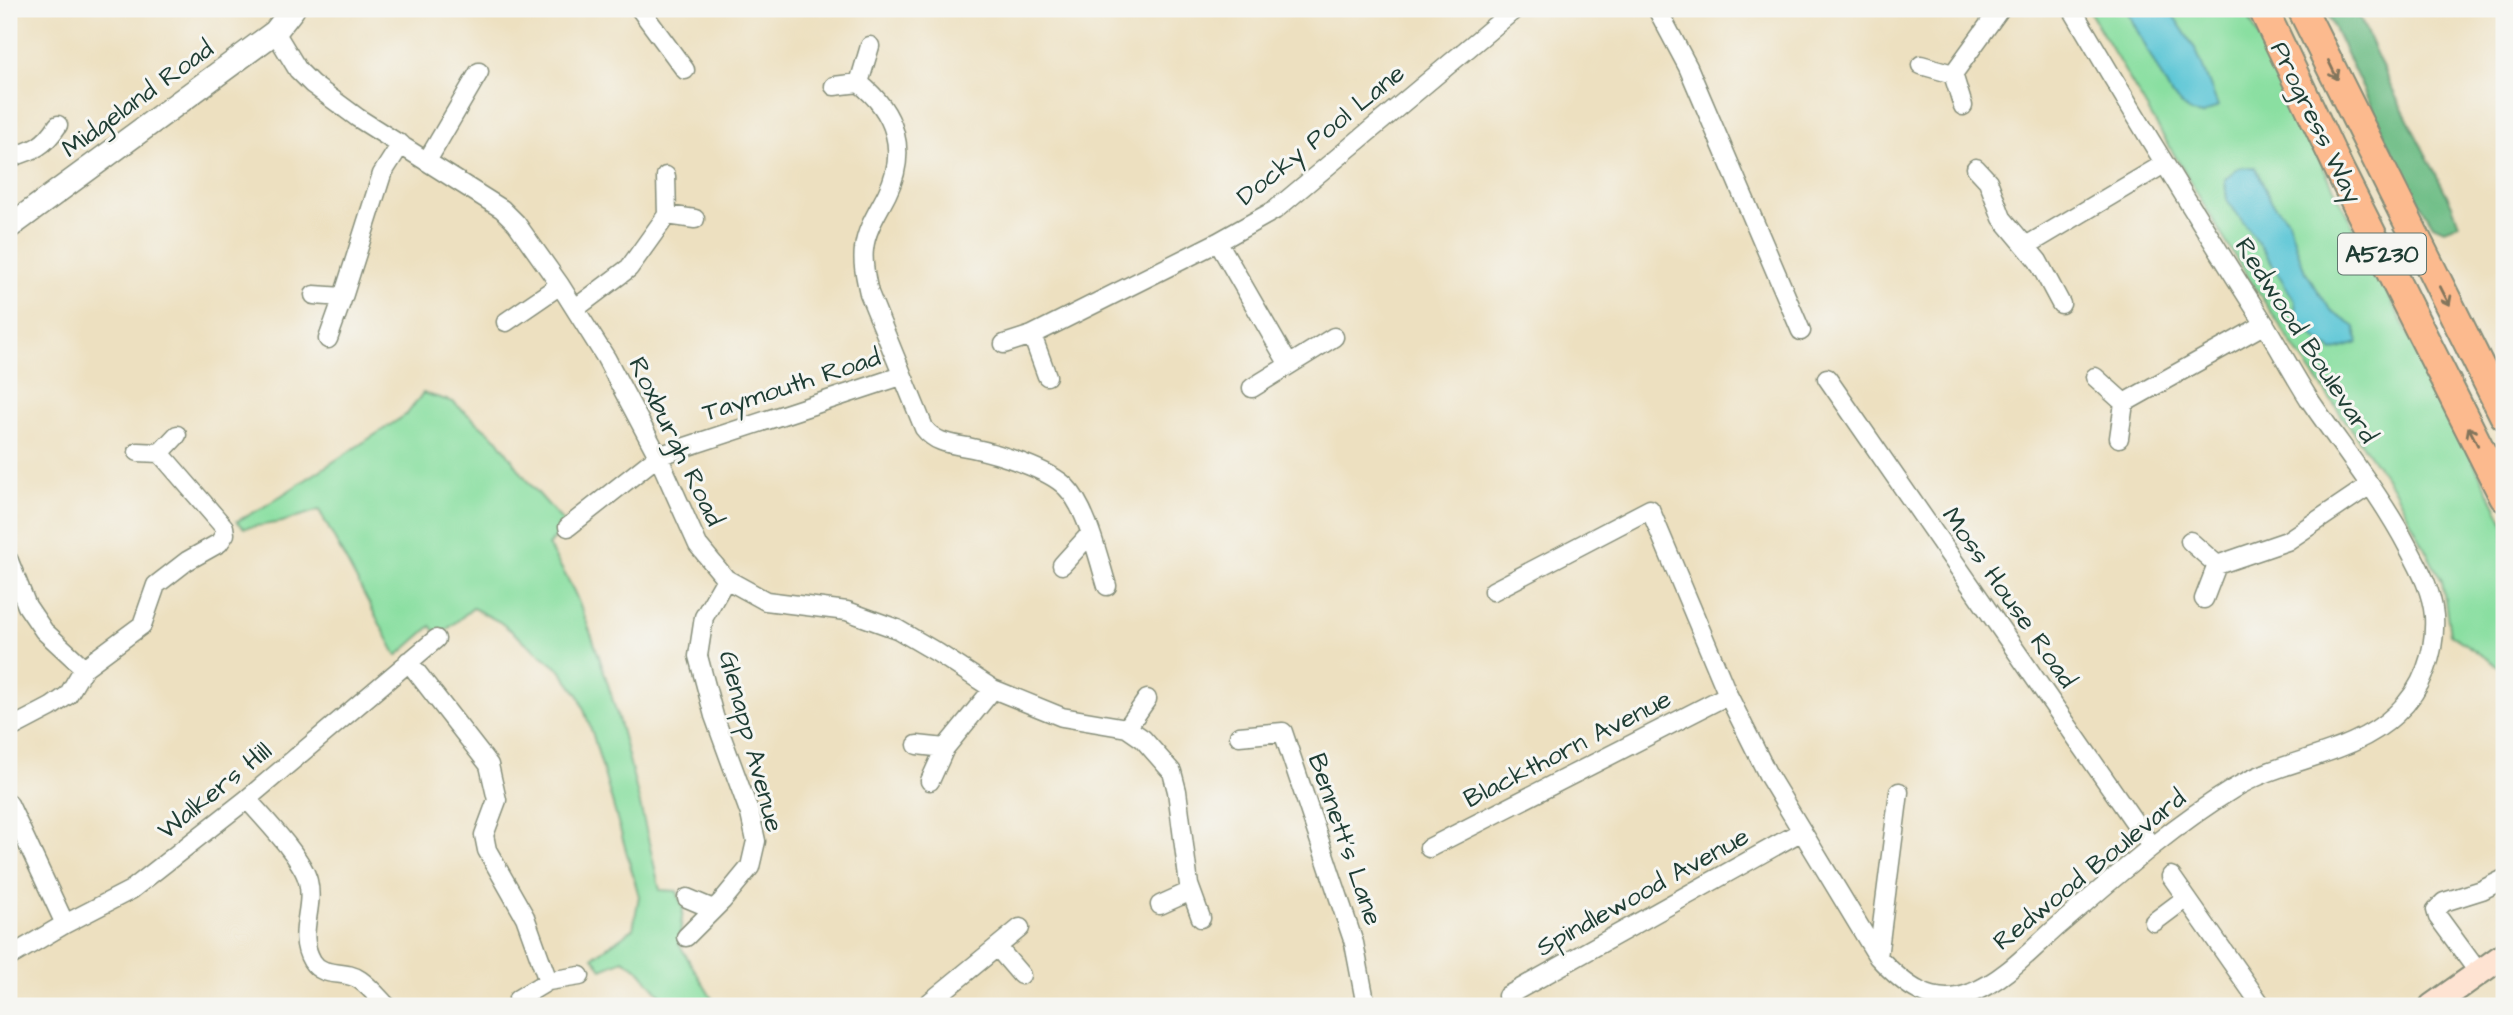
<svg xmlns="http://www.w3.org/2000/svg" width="2513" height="1015" font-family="'Architects Daughter',sans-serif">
	<rect width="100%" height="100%" fill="#f6f6f2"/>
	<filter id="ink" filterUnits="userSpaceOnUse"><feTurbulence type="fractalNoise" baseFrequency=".0143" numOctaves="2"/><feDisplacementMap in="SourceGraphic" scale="14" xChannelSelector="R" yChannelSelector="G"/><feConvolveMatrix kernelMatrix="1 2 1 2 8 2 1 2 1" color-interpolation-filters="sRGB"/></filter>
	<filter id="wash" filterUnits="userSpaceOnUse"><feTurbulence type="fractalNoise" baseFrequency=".00686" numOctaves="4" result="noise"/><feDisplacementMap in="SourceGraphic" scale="28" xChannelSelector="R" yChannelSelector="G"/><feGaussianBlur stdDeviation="1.57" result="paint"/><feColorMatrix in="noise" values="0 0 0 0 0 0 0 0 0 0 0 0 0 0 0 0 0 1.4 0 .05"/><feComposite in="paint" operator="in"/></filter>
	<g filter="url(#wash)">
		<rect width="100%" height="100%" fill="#ede0c0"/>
		<!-- green -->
		<path fill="#8adfa1" stroke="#548e6a" stroke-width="2" d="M2088,9H2245L2295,112L2504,522V670L2450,634L2442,581L2395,491L2300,356L2233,254Z
			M423,393L453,402L498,440L529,483L568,527L548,545C557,562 569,579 576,596C616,690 637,792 660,890L677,891L683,909L679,944L714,1002L706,1006H670L637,968L623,960L602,969L593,957L633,929L639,896L593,735L579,696L559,669L500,622L473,608L439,636L431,626L397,656L319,510L282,522L244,528L237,521L262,508L407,414Z"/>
		<!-- forest -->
		<path fill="#6fbe87" stroke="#477e5e" stroke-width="2" d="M2325,9H2356L2393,91L2452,205L2459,224L2444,230L2433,225L2407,182Z"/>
		<!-- water -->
		<path fill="#5cc6d6" stroke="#3e8285" stroke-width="2" d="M2126,9H2169L2196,50L2218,106L2202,115L2191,113L2171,95Z
			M2255,167L2271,201L2287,218L2304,269L2331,311L2355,327L2358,343L2333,351C2316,339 2294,324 2295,301L2262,248L2227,200L2225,179L2239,168Z"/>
	</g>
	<g filter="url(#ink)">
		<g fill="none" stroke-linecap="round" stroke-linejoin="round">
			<!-- minor casing -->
			<g stroke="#868e7a" stroke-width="21">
				<path id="minor" d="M640,9L685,70
					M1657,9L1688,67L1801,331
					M275,32L298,70L312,84L358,118L502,209L516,223L560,285L606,358L658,456L698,545L726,579L766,601L847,611L897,629L938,653L993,689L1062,717L1127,728L1143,739L1172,772L1177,791L1189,885L1201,918
					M1921,65L1953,74L2000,9
					M1953,74L1963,106
					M859,83L870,46
					M834,86L859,83C896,112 908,151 887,194C878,212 866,229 864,249C862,264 866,279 869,293L924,428C936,444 953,444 972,448C996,453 1049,469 1066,487C1087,508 1098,557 1107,586
					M9,158C34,150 44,147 58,125
					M427,161L479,72
					M1976,168L1988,181L2002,218L2038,261L2061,304
					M666,176L667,215
					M1218,242L1289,365
					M2026,246L2164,164
					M314,295L343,297L382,174L401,144
					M576,308L629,268L667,215L695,219
					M506,322L560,285
					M1032,335L1047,376
					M328,339L343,297
					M1004,344L1032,335L1218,242L1275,210L1515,9
					M2095,377L2124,403L2265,324
					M1827,378L2151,846
					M1252,388L1334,337
					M2119,438L2124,403
					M160,453L177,435
					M568,527L658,456L901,376
					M2190,541L2217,565
					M9,561L27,606L44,631L84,668
					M1062,565L1090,534
					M1493,591L1650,509L1728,695L1768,775L1878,957C1903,984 1932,1009 1971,993C2003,981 2031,950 2057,927C2114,878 2169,828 2233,789C2285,757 2351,757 2396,714C2423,689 2436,653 2434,616C2432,592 2421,571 2409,549C2381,495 2343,449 2309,399C2292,372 2277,344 2261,318C2196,216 2133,113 2072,9
					M2204,599L2217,565L2287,541L2370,485
					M408,661L489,765L497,800L484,835L487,850L525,917L548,981L518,999
					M1127,728L1147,699
					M9,729L51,707L68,695L84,668L142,625L156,585L187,561L219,543L225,534L224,527L160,453L138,452
					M1239,736L1283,732L1354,943L1366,1006
					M917,745L945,748
					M930,781L945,748L993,689
					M247,799C264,819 302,857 308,881C315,909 296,934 312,961C323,979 345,969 360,980C370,987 379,998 387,1006
					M9,804L65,924
					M1429,848L1728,695
					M2171,876L2262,1006
					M687,898L713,909
					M1160,905L1191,891
					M2154,922L2186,898
					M686,937L722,901L750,867L756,841L750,814L714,716L698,656L704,617L726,579
					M997,947L1021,975
					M9,957L65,924L131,890L247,799L436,639
					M1878,957L1899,792
					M2479,973L2438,917L2436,910L2444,902L2482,890L2504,879
					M548,981L580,976
					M1507,996L1802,831
					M925,1006L1020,928"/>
			</g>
			<!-- tertiary casing -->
			<g stroke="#868e7a" stroke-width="26">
				<path id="tertiary" d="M9,227L275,32L293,9"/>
			</g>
			<!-- secondary casing -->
			<g stroke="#868e7a" stroke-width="28">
				<path id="secondary" d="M2432,1006L2504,955"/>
			</g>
			<!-- primary casing -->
			<g stroke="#868e7a" stroke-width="32">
				<path id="primary" d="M2263,9L2340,171L2504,497
					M2302,9L2504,415"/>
			</g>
			<!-- minor -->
			<use href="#minor" stroke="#fff" stroke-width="18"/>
			<!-- tertiary -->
			<use href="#tertiary" stroke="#fff" stroke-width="23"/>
			<!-- secondary -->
			<use href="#secondary" stroke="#fee3d2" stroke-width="24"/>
			<!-- primary -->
			<use href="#primary" stroke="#fcba8e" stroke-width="28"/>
		</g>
		<!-- one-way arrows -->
		<defs><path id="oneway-shaft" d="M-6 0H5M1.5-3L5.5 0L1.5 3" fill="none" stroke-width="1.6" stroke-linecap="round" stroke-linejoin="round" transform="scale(1.75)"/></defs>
		<g stroke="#82755c">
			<use href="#oneway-shaft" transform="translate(2333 70) rotate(64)"/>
			<use href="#oneway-shaft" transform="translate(2445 296) rotate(63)"/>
			<use href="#oneway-shaft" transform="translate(2473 436) rotate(-117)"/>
		</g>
	</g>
	<g text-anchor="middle" stroke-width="6" stroke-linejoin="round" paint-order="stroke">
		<!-- shield labels -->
		<rect fill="#f6f6f2" stroke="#60746d" stroke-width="2" x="2338" y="233.5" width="88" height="41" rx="5"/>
		<g font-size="24" font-weight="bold" fill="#1f3d34">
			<text x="2382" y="262">A5230</text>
		</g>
		<!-- street labels -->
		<g font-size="26" fill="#1f3d34" stroke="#f6f6f2">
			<text transform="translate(137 98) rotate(-36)" y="9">Midgeland Road</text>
			<text transform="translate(2317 122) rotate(64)" y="9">Progress Way</text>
			<text transform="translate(1320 134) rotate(-39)" y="9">Docky Pool Lane</text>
			<text transform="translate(2307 340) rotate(57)" y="9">Redwood Boulevard</text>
			<text transform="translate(791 384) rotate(-18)" y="9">Taymouth Road</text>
			<text transform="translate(677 441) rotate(64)" y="9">Roxburgh Road</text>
			<text transform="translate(2010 597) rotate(55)" y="9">Moss House Road</text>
			<text transform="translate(752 741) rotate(75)" y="9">Glenapp Avenue</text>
			<text transform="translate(1567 748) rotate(-27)" y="9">Blackthorn Avenue</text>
			<text transform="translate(214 790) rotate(-39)" y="9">Walkers Hill</text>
			<text transform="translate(1346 839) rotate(71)" y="9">Bennett's Lane</text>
			<text transform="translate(2089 869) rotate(-39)" y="9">Redwood Boulevard</text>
			<text transform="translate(1642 891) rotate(-29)" y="9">Spindlewood Avenue</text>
		</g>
	</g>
	<!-- margin -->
	<rect width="2513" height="1015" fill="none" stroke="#f6f6f2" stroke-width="35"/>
</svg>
